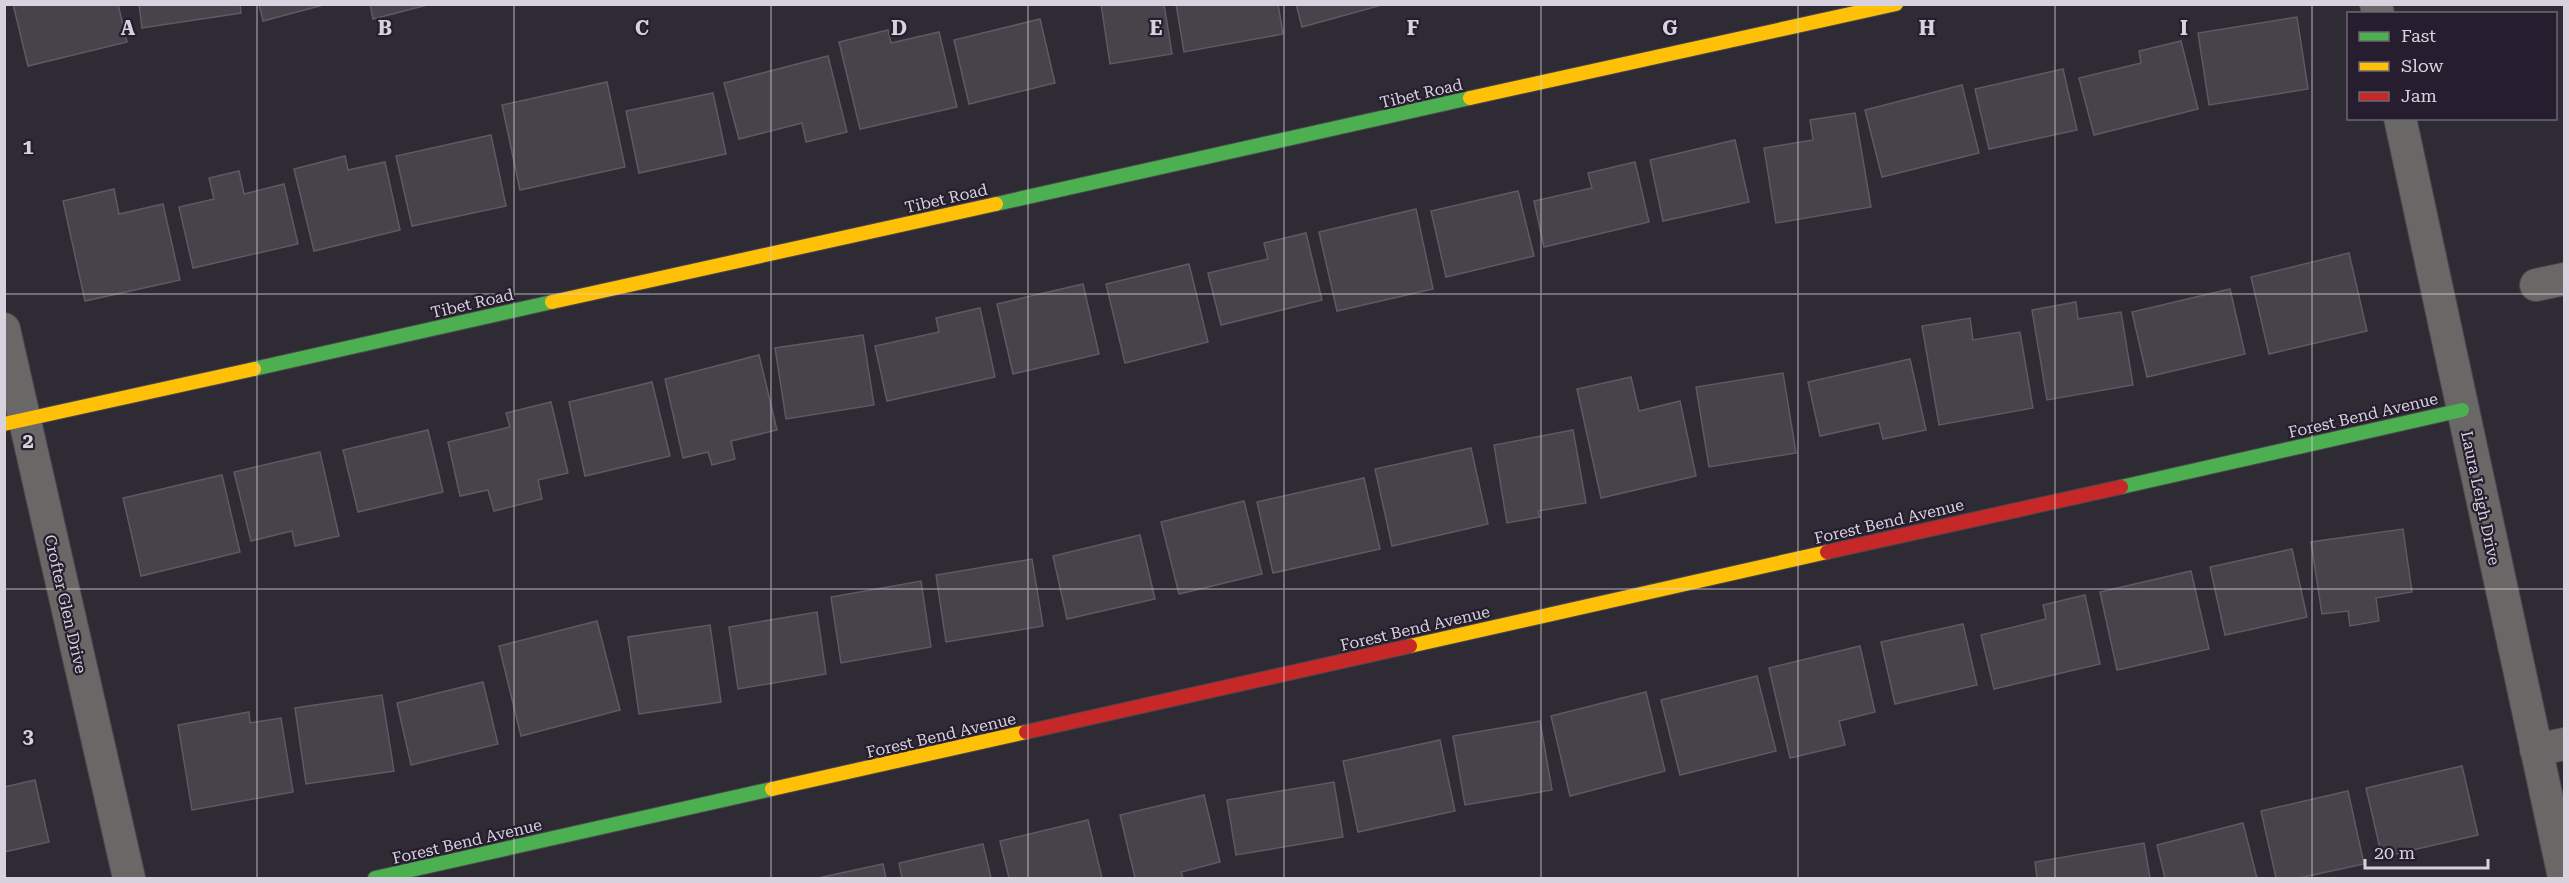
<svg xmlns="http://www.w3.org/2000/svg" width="2569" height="883" font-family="'Roboto Serif',serif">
	<rect width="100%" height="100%" fill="#2f2b34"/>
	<!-- building -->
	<path fill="#46434a" stroke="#5e5a62" stroke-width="1.5" d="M13,4H118L127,42L28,66Z
		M139,4H240L241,13L142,28Z
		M259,4H327L263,21Z
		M370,4H431L373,19Z
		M1101,4H1164L1172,54L1110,64Z
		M1176,4H1278L1283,34L1184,52Z
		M1296,4H1382V5L1302,27Z
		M2297,17L2308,89L2209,105L2198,33Z
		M1040,19L1055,83L969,104L954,40Z
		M888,30L891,43L939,32L957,107L860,129L839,42Z
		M2181,41L2198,109L2094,135L2079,78L2141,63L2139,51Z
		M828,56L847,132L806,142L802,123L739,139L724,83Z
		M2063,69L2077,130L1989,149L1975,89Z
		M607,82L625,167L520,190L502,105Z
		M1962,85L1979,153L1882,177L1865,110Z
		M713,93L726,154L639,173L626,111Z
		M1855,113L1871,207L1776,223L1764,148L1813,140L1810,120Z
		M491,135L506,206L412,226L396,156Z
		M1735,140L1749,202L1663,221L1650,160Z
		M345,156L348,170L385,162L400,230L314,251L294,169Z
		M1635,162L1649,222L1544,247L1534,201L1592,188L1588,173Z
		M239,171L244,194L284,184L298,244L193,268L179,207L214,199L209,178Z
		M114,189L119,214L163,204L180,280L85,301L63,201Z
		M1518,191L1534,256L1446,277L1431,211Z
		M1416,209L1433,289L1337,311L1319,232Z
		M1306,233L1322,300L1221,325L1208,273L1268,259L1264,243Z
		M2349,253L2367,331L2269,354L2251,277Z
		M1189,264L1208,342L1125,363L1106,284Z
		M1083,284L1099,354L1013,374L997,304Z
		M2230,289L2245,354L2147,377L2132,312Z
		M2076,302L2078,319L2121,312L2133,385L2047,400L2032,310Z
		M980,308L995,377L887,401L875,346L939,332L936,318Z
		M1970,318L1973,340L2020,332L2033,408L1939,425L1922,326Z
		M863,335L874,405L786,419L775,348Z
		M759,355L777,430L731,441L735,459L712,465L708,452L683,458L665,379Z
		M1910,359L1926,430L1883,439L1879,423L1820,436L1808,382Z
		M1783,373L1796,453L1709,467L1696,387Z
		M1631,377L1639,411L1680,401L1696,476L1601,498L1577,389Z
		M652,382L670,456L585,476L569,402Z
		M551,402L568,473L538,480L542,499L494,511L488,490L460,496L448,442L510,427L506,413Z
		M428,430L443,492L358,512L343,450Z
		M1573,430L1586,503L1538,511L1540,517L1507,523L1494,445Z
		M1471,448L1488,524L1392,546L1375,469Z
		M320,452L339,536L295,546L292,531L251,541L234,472Z
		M222,475L240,552L141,576L123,498Z
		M1364,478L1380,549L1273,573L1257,502Z
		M1244,501L1262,574L1179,594L1161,522Z
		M2403,529L2412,592L2376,598L2379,621L2350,626L2348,611L2322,614L2311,542Z
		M1140,535L1155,599L1067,619L1053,556Z
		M2292,549L2307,617L2225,635L2210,567Z
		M1032,559L1043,626L946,642L936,575Z
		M2191,571L2209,649L2117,670L2100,592Z
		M921,581L931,647L841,663L831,597Z
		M2085,595L2100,664L1994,689L1981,635L2046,619L2043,605Z
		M817,612L826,674L738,689L729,627Z
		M597,621L620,710L521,736L499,646Z
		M1963,624L1977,685L1895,704L1881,642Z
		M710,625L721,702L639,714L628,637Z
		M1860,646L1875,712L1839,721L1845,745L1790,758L1769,668Z
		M1757,676L1776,751L1680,775L1661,700Z
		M483,682L498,744L411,765L397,703Z
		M1646,692L1665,771L1570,796L1551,716Z
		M382,695L394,771L306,784L295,708Z
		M249,712L250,723L281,718L293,792L192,810L178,725Z
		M1540,721L1552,790L1465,805L1453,736Z
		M1440,740L1455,811L1358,832L1343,761Z
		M2462,766L2478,835L2382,857L2366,788Z
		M35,780L49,842L4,852V787Z
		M1334,782L1343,837L1236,855L1227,800Z
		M2348,791L2364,864L2299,878H2276L2261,811Z
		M1204,795L1220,862L1181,872L1183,878H1135L1120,815Z
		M1088,820L1102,878H1009L1000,841Z
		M2243,823L2257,878H2165L2157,845Z
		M2144,843L2150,878H2037L2035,862Z
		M983,844L991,878H902L899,863Z
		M883,864L886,878H818Z"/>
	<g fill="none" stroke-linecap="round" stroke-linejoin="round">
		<!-- street casing -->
		<g stroke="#4a474e" stroke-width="34">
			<path id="street" d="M2376,4L2378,14
				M2400,118L2564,877
				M2536,285L2564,279
				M4,329L129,878
				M2536,750L2564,744"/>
		</g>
		<!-- fast casing -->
		<g stroke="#4a474e" stroke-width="16">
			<path id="fast" d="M996,204L1470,98
				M254,369L552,302
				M2121,487L2462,410
				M375,878L772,789"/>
		</g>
		<!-- slow casing -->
		<g stroke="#4a474e" stroke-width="16">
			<path id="slow" d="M1470,98L1896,4
				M552,302L996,204
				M4,424L254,369
				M1410,646L1827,552
				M772,789L1026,732"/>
		</g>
		<!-- jam casing -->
		<g stroke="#4a474e" stroke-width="16">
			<path id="jam" d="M1827,552L2121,487
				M1026,732L1410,646"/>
		</g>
		<!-- street -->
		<use href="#street" stroke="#6a6867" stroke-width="32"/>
		<!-- fast -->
		<use href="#fast" stroke="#4caf50" stroke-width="14"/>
		<!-- slow -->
		<use href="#slow" stroke="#ffc107" stroke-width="14"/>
		<!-- jam -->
		<use href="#jam" stroke="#c62828" stroke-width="14"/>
	</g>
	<!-- grid -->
	<path fill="none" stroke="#d7d2dd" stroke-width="1.5" stroke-opacity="0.55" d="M257,4V878M514,4V878M771,4V878M1028,4V878M1284,4V878M1541,4V878M1798,4V878M2055,4V878M2312,4V878M4,294H2564M4,589H2564"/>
	<g text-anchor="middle" stroke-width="4.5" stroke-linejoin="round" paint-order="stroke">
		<!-- street labels -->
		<g font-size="16" fill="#d7d2dd" stroke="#261d2e">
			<text transform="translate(1421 93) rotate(-13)" y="6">Tibet Road</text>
			<text transform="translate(946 198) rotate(-13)" y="6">Tibet Road</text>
			<text transform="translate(472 303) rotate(-13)" y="6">Tibet Road</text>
			<text transform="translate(2363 415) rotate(-13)" y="6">Forest Bend Avenue</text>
			<text transform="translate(2481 498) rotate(78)" y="6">Laura Leigh Drive</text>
			<text transform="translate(1889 521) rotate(-13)" y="6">Forest Bend Avenue</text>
			<text transform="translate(66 604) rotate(77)" y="6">Crofter Glen Drive</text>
			<text transform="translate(1415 628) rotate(-13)" y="6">Forest Bend Avenue</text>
			<text transform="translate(941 735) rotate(-13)" y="6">Forest Bend Avenue</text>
			<text transform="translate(467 841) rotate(-13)" y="6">Forest Bend Avenue</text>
		</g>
	</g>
	<g font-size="20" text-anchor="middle" font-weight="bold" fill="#d7d2dd" stroke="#261d2e" stroke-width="4.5" stroke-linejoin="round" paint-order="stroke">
		<text x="128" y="35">A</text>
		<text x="385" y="35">B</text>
		<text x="642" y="35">C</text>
		<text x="899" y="35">D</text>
		<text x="1156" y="35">E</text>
		<text x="1413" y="35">F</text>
		<text x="1670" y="35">G</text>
		<text x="1927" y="35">H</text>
		<text x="2184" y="35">I</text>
		<text x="28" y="154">1</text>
		<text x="28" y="448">2</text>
		<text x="28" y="743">3</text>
	</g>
	<!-- border -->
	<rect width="2569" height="883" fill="none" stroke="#d7d2dd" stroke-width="12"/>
	<!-- legend -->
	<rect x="2347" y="12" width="210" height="108" fill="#261d2e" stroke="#6d6574" stroke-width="1.5"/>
	<rect x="2359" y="32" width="30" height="9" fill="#4caf50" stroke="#6d6574" stroke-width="1.5"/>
	<text x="2401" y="42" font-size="18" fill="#d7d2dd">Fast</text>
	<rect x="2359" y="62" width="30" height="9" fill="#ffc107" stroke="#6d6574" stroke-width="1.5"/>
	<text x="2401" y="72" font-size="18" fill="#d7d2dd">Slow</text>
	<rect x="2359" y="92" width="30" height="9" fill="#c62828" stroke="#6d6574" stroke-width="1.5"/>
	<text x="2401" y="102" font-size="18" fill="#d7d2dd">Jam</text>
	<!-- scale -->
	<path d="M2365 859v9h123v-9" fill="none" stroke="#d7d2dd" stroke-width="3"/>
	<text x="2374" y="859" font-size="18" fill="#d7d2dd" stroke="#261d2e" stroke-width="4.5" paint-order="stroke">20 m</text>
</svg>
